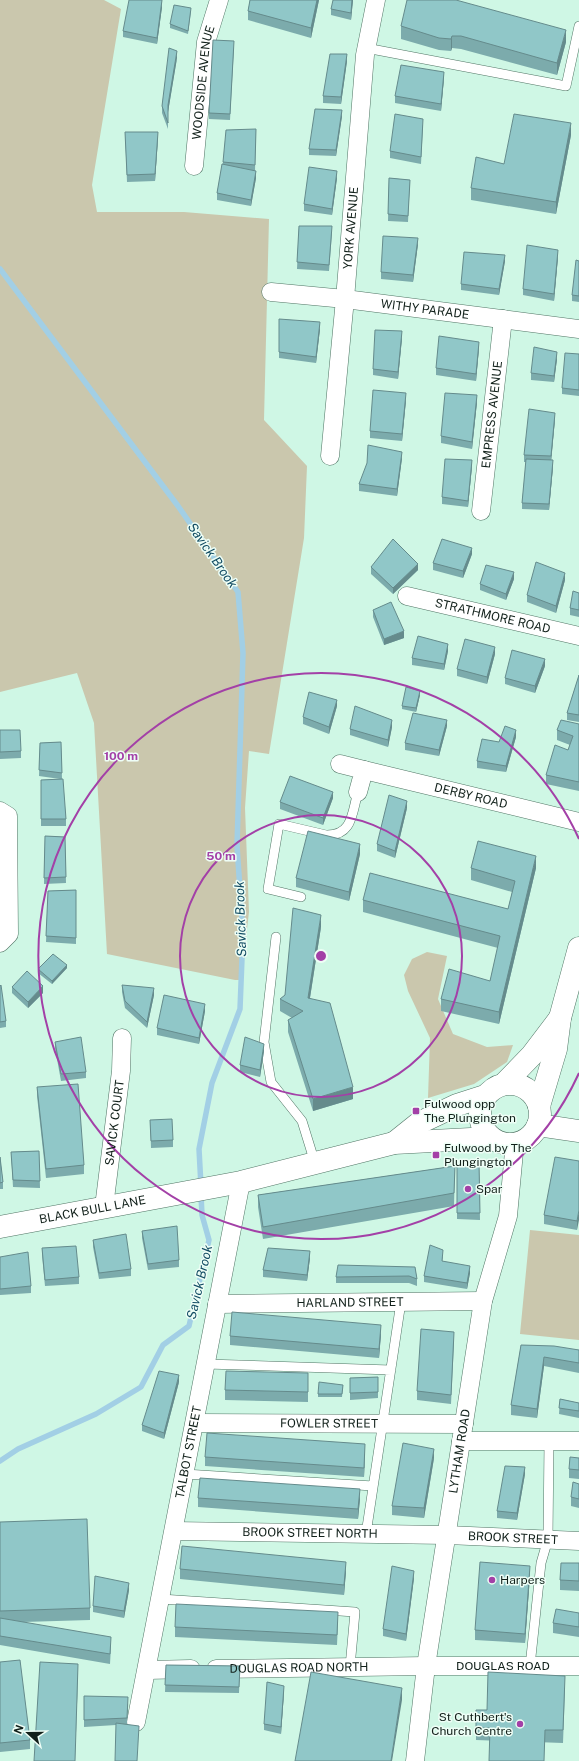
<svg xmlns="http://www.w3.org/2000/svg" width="579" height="1761" font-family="'Public Sans',sans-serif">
	<rect width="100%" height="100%" fill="#cff7e5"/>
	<!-- green -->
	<path fill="#cac7ad" d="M0,0H104L121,9L92,185L97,212H184L269,219L264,420L307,466L304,538L269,754L249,751L245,808L249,912L241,980H235L107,954L94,723L77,673L0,692Z
		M427,952L447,956L438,999L453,1034L487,1047L513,1045L507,1062L474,1084L428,1098L430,1038L408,991L404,975L412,959Z
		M530,1230L579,1235V1340L520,1334Z"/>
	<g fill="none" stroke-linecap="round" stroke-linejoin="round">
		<!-- stream -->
		<path stroke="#a2cfe5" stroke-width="5.5" d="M0,269L178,506L238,592L243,653L237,846L243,933L240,1009L212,1083L199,1149L201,1186
			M0,1461L18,1449L96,1414L141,1387L163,1345L189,1326L209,1240L202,1215L201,1195"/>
		<!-- service casing -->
		<g stroke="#517565" stroke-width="10">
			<path id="service" d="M366,48L566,86L579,26
				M301,897L268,889L279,824L326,835C353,836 352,812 358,792
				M276,937L264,1042L271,1082L302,1121L315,1163
				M206,1364L391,1370
				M185,1474L373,1486
				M366,1534L401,1302
				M161,1599L355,1612L350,1667
				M530,1666L541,1563L548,1539L549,1441"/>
		</g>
		<!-- minor casing -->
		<g stroke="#517565" stroke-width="19">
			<g id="minor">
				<path id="s1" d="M194,166L206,42L219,0"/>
				<path id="s2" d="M271,292L345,299L579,329"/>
				<path id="s3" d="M330,456L345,299L365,55L376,0"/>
				<path id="s4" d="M481,511L503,319"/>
				<path id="s5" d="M407,596L579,636"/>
				<path d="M340,764L364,770L358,792"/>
				<path id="s6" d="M364,770L579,822"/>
				<path d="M0,811L8,816L9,934L0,943"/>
				<path id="s7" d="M104,1207L121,1071L122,1038"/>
				<path id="s8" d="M217,1304L483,1301"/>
				<path id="s9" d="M195,1423L464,1424"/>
				<path d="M461,1441H579"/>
				<path id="s10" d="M174,1531L447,1535L579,1541"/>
				<path id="s11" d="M216,1669L426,1666H579"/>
				<path d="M147,1670L191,1669"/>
				<path id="s12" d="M136,1722L241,1182"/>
				<path id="s13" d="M415,1761L426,1666L483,1301L508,1216L514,1152L511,1145"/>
			</g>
		</g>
		<!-- tertiary casing -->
		<g stroke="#517565" stroke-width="23">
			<g id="tertiary">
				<path d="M504,1084L532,1055L560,1018"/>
				<circle cx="510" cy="1114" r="30"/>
				<path d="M539,1106L556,1049L560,1018L579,948"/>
				<path d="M538,1125L579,1131"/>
				<path d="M394,1143L419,1123L457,1105L485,1096"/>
				<path id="s14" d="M0,1227L241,1182L394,1143L490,1138"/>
			</g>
		</g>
		<!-- service -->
		<use href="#service" stroke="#fff" stroke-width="9"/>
		<!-- minor -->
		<use href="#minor" stroke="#fff" stroke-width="18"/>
		<!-- tertiary -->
		<use href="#tertiary" stroke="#fff" stroke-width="22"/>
	</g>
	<!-- wall -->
	<path fill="#7cabac" d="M250,0H319L311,38L248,20V11Z
		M353,0L351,20L331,15V9Z
		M162,7L157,44L123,37V31Z
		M191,11L188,34L170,28V24Z
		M401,26L566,42L557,75L461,49L452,48L451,51L439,50L401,39Z
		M234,47L230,120L209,119V113Z
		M177,58L168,112V129L162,113V106Z
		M347,61L341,104L323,103V96Z
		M444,78L441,111L395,103V96Z
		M342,116L336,156L309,155V149Z
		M423,125L421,164L390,158V151Z
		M256,129L255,171L256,178L251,206L217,200V193L223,162Z
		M125,132L158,138L155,181L127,182Z
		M571,135L556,214L471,200V188Z
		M337,178L332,215L304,211V204Z
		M389,178L410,180L408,222L388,221Z
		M299,226L332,233L329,271L297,269Z
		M418,244L413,282L381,279V272Z
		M558,257L554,301L523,295V289Z
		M505,261L499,295L461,290V284Z
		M579,261V302L572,301V295Z
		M279,319L320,329L316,363L279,358Z
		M402,338L398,379L373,375V369Z
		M479,348L476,381L436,375V368Z
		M579,354V396L562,394V388Z
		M557,359L554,382L531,380V373Z
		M406,400L402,441L370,438V431Z
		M477,402L472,449L441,443V436Z
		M555,419L551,460L553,467L549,510L522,509V503L526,462H524V455Z
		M402,458L397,496L359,491V484Z
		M472,466L468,507L442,504V497Z
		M472,554L463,578L433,570V563Z
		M371,567L418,570L393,594L371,574Z
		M514,579L506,600L480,590V584Z
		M565,580L556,613L527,602V595Z
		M579,593V617L570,615V608Z
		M373,610L404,638L384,645L373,617Z
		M448,651L444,670L412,665V658Z
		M495,654L487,684L457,676V669Z
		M545,666L535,693L505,684V678Z
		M579,675V722L567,720V713Z
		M420,695L416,712L402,709V706Z
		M337,706L329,734L303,724V717Z
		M579,724V791L546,784V775L568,750L570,745L557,740V730Z
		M447,726L439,756L405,750V743Z
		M392,727L388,747L350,735V729Z
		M0,730L21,751V758L0,759Z
		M516,737L506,772L477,768V761L499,742Z
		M61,742L62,779L66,819V826H41V780L60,779L39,776L40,743Z
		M333,798L323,825L280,809V802Z
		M407,808L395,858L377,851V844Z
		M45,836L65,837L66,883L44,884Z
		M360,854L349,901L296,887V878Z
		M471,868H536L499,1024L441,1011V999L490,981L498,948L363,912V900L508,909L512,892L471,880Z
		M76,890V944L46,942L48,891Z
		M321,927L310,998L353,1099L313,1111L288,1032V1020L292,1018L280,1011V999L285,995Z
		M67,968L52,984L38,973V969Z
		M122,985L154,995L147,1028L125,1008L122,992Z
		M0,986L6,1021V1027L0,1028Z
		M12,987L43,993L28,1008L12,993Z
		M205,1011L199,1044L157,1035V1028Z
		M55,1042L86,1072V1078L61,1081L55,1048Z
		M264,1051L260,1077L240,1072V1065Z
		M37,1087L84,1165V1174L46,1178L37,1096Z
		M150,1120L173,1140V1147L151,1148Z
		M39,1151L40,1188L13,1187L11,1152Z
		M0,1157L3,1182V1189H0Z
		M579,1161L577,1230L544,1224V1215Z
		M457,1163H479L480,1220L457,1219Z
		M455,1166L454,1206L263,1239L258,1207V1195Z
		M142,1231L179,1260V1267L148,1270L142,1238Z
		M93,1240L131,1269V1276L99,1279L93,1247Z
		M42,1248L79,1277V1284L45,1286L42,1255Z
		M443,1256L442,1262L470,1273L467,1289L424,1282V1276Z
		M0,1257L31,1286V1293L0,1295Z
		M310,1258L307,1281L263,1277V1270Z
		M415,1267L417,1279V1286L409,1283H336V1277Z
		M381,1334L379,1358L230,1345V1336Z
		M454,1342L451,1404L417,1400V1391Z
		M521,1345L579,1350V1373L544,1366L537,1418L511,1415V1405Z
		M308,1373V1402L225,1400V1390Z
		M378,1377V1398L350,1400V1378Z
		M179,1382L164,1439L142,1431V1425Z
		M343,1385L342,1397H318V1394Z
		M560,1399L579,1403V1418L559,1414Z
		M365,1454L364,1477L205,1466V1457Z
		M434,1458L424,1518L392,1515V1506Z
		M579,1458V1479L569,1478V1469Z
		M525,1474L517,1520L497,1518V1511Z
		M579,1484V1508L571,1506V1497Z
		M198,1498L360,1499L358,1519L198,1507Z
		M0,1522L90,1608V1620L23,1622L111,1646L110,1664L0,1645Z
		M579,1563V1591L560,1590V1580Z
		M180,1569L346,1571L344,1595L180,1579Z
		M530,1576L525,1643L475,1640V1630Z
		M414,1578L406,1641L383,1636V1629Z
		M129,1590L124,1618L93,1612V1606Z
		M579,1613V1637L553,1633V1623Z
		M338,1622L337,1645L175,1637V1627Z
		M0,1662L30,1740V1749L0,1752Z
		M166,1665L240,1666L239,1693L165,1692Z
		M565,1688L563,1743L476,1740V1710H487Z
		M284,1692L281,1734L264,1730V1724Z
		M84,1696L128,1704L127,1724L139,1732L116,1725L84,1727Z"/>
	<!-- shaded-wall -->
	<path fill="#658b8c" d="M162,0V7L157,44V38Z
		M317,0H319L311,38V28Z
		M352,0H353L351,20V13Z
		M566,30V42L557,75V63Z
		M452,36V48L451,51V39Z
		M177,51V58L168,112V129V105Z
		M347,54V61L341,104V97Z
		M444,72V78L441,111V104Z
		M342,110V116L336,156V150Z
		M571,123V135L556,214V202Z
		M158,132V138L155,181V174Z
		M256,171V178L251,206V200Z
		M337,171V178L332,215V209Z
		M418,238V244L413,282V275Z
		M558,250V257L554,301V294Z
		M505,255V261L499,295V289Z
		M320,322V329L316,363V357Z
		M402,331V338L398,379V372Z
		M479,342V348L476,381V374Z
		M557,352V359L554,382V376Z
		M406,393V400L402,441V434Z
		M477,395V402L472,449V442Z
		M555,413V419L551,463V456Z
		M402,452V458L397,496V489Z
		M472,460V466L468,507V501Z
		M553,460V467L549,510V504Z
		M472,548V554L463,578V571Z
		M418,564V570L393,594V588Z
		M514,572V579L506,600V594Z
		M565,573V580L556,613V606Z
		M404,631V638L384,645V639Z
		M448,644V651L444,670V664Z
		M495,647V654L487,684V677Z
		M545,659V666L535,693V686Z
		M420,691V695L416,712V708Z
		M337,700V706L329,734V727Z
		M392,720V727L388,747V740Z
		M447,720V726L439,756V750Z
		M516,730V737L506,772V766Z
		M333,792V798L323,825V818Z
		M407,801V808L395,858V851Z
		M360,844V854L349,901V892Z
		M536,856V868L499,1024V1012Z
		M321,915V927L308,1010V998Z
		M67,965V968L52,984V981Z
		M43,986V993L28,1008V1002Z
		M154,988V995L147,1028V1022Z
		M205,1004V1011L199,1044V1038Z
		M264,1044V1051L260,1077V1070Z
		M353,1087V1099L313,1111V1099Z
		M579,1210V1220L577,1230V1221Z
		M310,1251V1258L307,1281V1275Z
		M470,1266V1273L467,1289V1283Z
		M381,1325V1334L379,1358V1349Z
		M544,1357V1366L537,1418V1409Z
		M179,1375V1382L164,1439V1433Z
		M365,1444V1454L364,1477V1468Z
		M434,1449V1458L424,1518V1508Z
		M525,1467V1474L517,1520V1513Z
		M360,1489V1499L358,1519V1509Z
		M346,1562V1571L344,1595V1585Z
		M530,1566V1576L525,1643V1634Z
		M414,1571V1578L406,1641V1634Z
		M129,1583V1590L124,1618V1611Z
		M78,1664V1676L75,1761Z
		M284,1686V1692L281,1734V1727Z
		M402,1688V1700L392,1761H391Z"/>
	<!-- building -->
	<path fill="#90c7c8" stroke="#658b8c" d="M129,0H162L157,38L123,31Z
		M250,0H317L311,28L248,11Z
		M333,0H352L351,13L331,9Z
		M407,0H456L566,30L557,63L461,36H452L451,39L439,38L401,26Z
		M174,5L191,8L188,31L170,24Z
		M213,40L234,41L230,114L209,113Z
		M169,48L177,51L168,105V123L162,106Z
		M330,54H347L341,97L323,96Z
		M401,65L444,72L441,104L395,96Z
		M315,109L342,110L336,150L309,149Z
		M395,114L423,119L421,157L390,151Z
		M514,114L571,123L556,202L471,188L476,157L504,164Z
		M256,129L255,165L223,162L226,130Z
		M125,132H158L155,174L127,175Z
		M222,164L256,171L251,200L217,193Z
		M309,167L337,171L332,209L304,204Z
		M389,178L410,180L408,216L388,214Z
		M299,226H332L329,265L297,262Z
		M383,236L418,238L413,275L381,272Z
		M527,245L558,250L554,294L523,289Z
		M464,252L505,255L499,289L461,284Z
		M576,260L579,261V296L572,295Z
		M279,319L320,322L316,357L279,352Z
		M375,330L402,331L398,372L373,369Z
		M439,336L479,342L476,374L436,368Z
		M534,347L557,352L554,376L531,373Z
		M565,353L579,354V390L562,388Z
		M373,390L406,393L402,434L370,431Z
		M445,393L477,395L472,442L441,436Z
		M529,409L555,413L551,456L524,455Z
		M368,445L402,452L397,489L359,484L367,463Z
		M445,459L472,460L468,501L442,497Z
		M526,459L553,460L549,504L522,503Z
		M393,539L418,564L393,588L371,567Z
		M442,539L472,548L463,571L433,563Z
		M536,562L565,573L556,606L527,595Z
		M486,565L514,572L506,594L480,584Z
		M573,591L579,593V610L570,608Z
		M391,602L404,631L384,639L373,610Z
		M418,636L448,644L444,664L412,658Z
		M465,639L495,647L487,677L457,669Z
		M512,650L545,659L535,686L505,678Z
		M579,675V715L567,713Z
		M406,687L420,691L416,708L402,706Z
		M309,692L337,700L329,727L303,717Z
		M355,706L392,720L388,740L350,729Z
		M413,713L447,720L439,750L405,743Z
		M561,720L579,724V782L546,775L555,745L568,750L573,736L557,730Z
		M505,726L516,730L506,766L477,761L482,739L499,742Z
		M0,730H20L21,751L0,752Z
		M61,742L62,773L39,770L40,743Z
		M290,776L333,792L323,818L280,802Z
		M63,779L66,819H41V780Z
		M389,795L407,801L395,851L377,844Z
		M308,831L360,844L349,892L296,878Z
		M45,836L65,837L66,877L44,878Z
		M478,841L536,856L499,1012L441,999L449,969L490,981L500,936L363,900L370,873L508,909L515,881L471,868Z
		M76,890V938L46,936L48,891Z
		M293,908L321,915L308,998L330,1003L353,1087L313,1099L288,1020L303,1011L280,999L285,995Z
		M53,954L67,965L52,981L38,969Z
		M27,971L43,986L28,1002L12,987Z
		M1,985L6,1021L0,1022V986Z
		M122,985L154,988L147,1022L125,1001Z
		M164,995L205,1004L199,1038L157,1028Z
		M81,1037L86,1072L61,1074L55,1042Z
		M245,1037L264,1044L260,1070L240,1065Z
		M78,1084L84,1165L46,1169L37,1087Z
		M172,1119L173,1140L151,1141L150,1120Z
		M39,1151L40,1181L13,1180L11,1152Z
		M0,1157L3,1182L0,1183Z
		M555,1157L579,1161V1210L577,1221L544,1215Z
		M457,1163H479L480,1213H457Z
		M455,1166L454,1193L263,1227L258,1195Z
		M177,1226L179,1260L148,1264L142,1231Z
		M126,1234L131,1269L99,1273L93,1240Z
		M430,1245L443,1250L442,1261L470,1266L467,1283L424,1276Z
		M76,1246L79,1277L45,1280L42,1248Z
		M268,1248L310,1251L307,1275L263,1270Z
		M28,1252L31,1286L0,1289V1257Z
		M338,1265L415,1267L417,1279L409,1276L336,1277Z
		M232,1312L381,1325L379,1349L230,1336Z
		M421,1329L454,1332L451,1395L417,1391Z
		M521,1345L554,1346L579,1350V1363L544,1357L537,1409L511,1405Z
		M159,1371L179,1375L164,1433L142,1425Z
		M226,1371L308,1373V1392L225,1390Z
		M378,1377V1392L350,1393V1378Z
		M319,1382L343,1385L342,1394H318Z
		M560,1399L579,1403V1411L559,1408Z
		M207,1433L365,1444L364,1468L205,1457Z
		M403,1443L434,1449L424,1508L392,1506Z
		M570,1457L579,1458V1470L569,1469Z
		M505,1466L525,1467L517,1513L497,1511Z
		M200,1478L360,1489L358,1509L198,1498Z
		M573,1482L579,1484V1499L571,1497Z
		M87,1519L90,1608L0,1611V1522Z
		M182,1546L346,1562L344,1585L180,1569Z
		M480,1562L530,1566L525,1634L475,1630Z
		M561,1563H579V1581L560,1580Z
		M392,1566L414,1571L406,1634L383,1629Z
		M95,1576L129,1583L124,1611L93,1606Z
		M176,1604L338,1612L337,1635L175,1627Z
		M556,1609L579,1613V1627L553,1623Z
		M0,1618L111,1637L110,1654L0,1636Z
		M20,1660L30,1740L0,1743V1662Z
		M40,1662L78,1664L75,1761H34Z
		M166,1665L240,1666L239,1687L165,1685Z
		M311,1672L402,1688L391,1761H295Z
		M488,1672L565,1676L563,1730H545L544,1761H489L490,1728H476V1710H487Z
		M267,1682L284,1686L281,1727L264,1724Z
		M84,1696L128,1697L127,1718L84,1720Z
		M116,1723L139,1726L137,1761H115Z"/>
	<!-- distance rings -->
	<g fill="none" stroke="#a340a7" stroke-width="2">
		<circle cx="321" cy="956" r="141"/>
		<path d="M579 1073A283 283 0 1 1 579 839"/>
	</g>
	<!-- markers -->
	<g fill="#a340a7" stroke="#eefef6" stroke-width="1.5">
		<rect x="412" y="1107" width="8" height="8" rx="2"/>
		<rect x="432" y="1151" width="8" height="8" rx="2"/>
		<circle cx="468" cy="1189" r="4"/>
		<circle cx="492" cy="1580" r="4"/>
		<circle cx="520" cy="1724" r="4"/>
	</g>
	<g text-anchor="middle" stroke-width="3" stroke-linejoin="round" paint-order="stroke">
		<!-- street labels -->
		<g font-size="12" fill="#11201a" stroke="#eefef6">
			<text dy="4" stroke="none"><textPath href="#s1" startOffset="84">WOODSIDE AVENUE</textPath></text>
			<text dy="4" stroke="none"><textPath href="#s3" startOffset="229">YORK AVENUE</textPath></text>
			<text dy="4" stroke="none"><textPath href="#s2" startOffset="155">WITHY PARADE</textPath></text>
			<text dy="4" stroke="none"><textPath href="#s4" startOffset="97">EMPRESS AVENUE</textPath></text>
			<text dy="4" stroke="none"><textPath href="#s5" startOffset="88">STRATHMORE ROAD</textPath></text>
			<text dy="4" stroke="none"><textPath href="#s6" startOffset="110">DERBY ROAD</textPath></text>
			<text dy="4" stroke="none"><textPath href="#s7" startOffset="85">SAVICK COURT</textPath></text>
			<text dy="4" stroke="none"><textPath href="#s14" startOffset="94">BLACK BULL LANE</textPath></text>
			<text dy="4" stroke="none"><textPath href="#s8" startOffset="133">HARLAND STREET</textPath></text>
			<text dy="4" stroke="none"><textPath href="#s9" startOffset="134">FOWLER STREET</textPath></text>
			<text dy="4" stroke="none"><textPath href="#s13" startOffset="313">LYTHAM ROAD</textPath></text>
			<text dy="4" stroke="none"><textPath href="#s12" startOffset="275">TALBOT STREET</textPath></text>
			<text dy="4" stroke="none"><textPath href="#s10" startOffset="136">BROOK STREET NORTH</textPath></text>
			<text dy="4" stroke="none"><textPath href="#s10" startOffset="339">BROOK STREET</textPath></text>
			<text dy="4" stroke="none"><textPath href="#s11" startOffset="287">DOUGLAS ROAD</textPath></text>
			<text dy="4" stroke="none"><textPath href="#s11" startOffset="83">DOUGLAS ROAD NORTH</textPath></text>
		</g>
		<!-- poi labels -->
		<g font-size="12" fill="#11201a" stroke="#eefef6" text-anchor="start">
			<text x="424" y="1108">Fulwood opp<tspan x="424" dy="14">The Plungington</tspan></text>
			<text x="444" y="1152">Fulwood by The<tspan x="444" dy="14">Plungington</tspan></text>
			<text x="476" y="1193">Spar</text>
			<text x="500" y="1584">Harpers</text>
			<text x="512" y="1721" text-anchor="end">St Cuthbert's<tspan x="512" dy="14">Church Centre</tspan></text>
		</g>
		<!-- water labels -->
		<g font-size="13" font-style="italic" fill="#124c63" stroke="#eefef6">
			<text transform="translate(213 555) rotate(55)" y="5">Savick Brook</text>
			<text transform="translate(240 919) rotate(-92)" y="5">Savick Brook</text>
			<text transform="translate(199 1282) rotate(-77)" y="5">Savick Brook</text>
		</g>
	</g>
	<circle cx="321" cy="956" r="6" fill="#a340a7" stroke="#eefef6" stroke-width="2"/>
	<g font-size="12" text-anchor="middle" font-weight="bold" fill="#a340a7" stroke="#eefef6" stroke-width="3" stroke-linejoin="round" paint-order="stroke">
		<text x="121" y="760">100 m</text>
		<text x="221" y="860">50 m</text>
	</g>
	<!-- north arrow -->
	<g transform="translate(28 1733) rotate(291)" stroke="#eefef6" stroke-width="3" paint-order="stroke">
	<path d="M0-3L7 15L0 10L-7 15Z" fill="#11201a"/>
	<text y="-6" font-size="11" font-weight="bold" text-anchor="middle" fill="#11201a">N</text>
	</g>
</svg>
